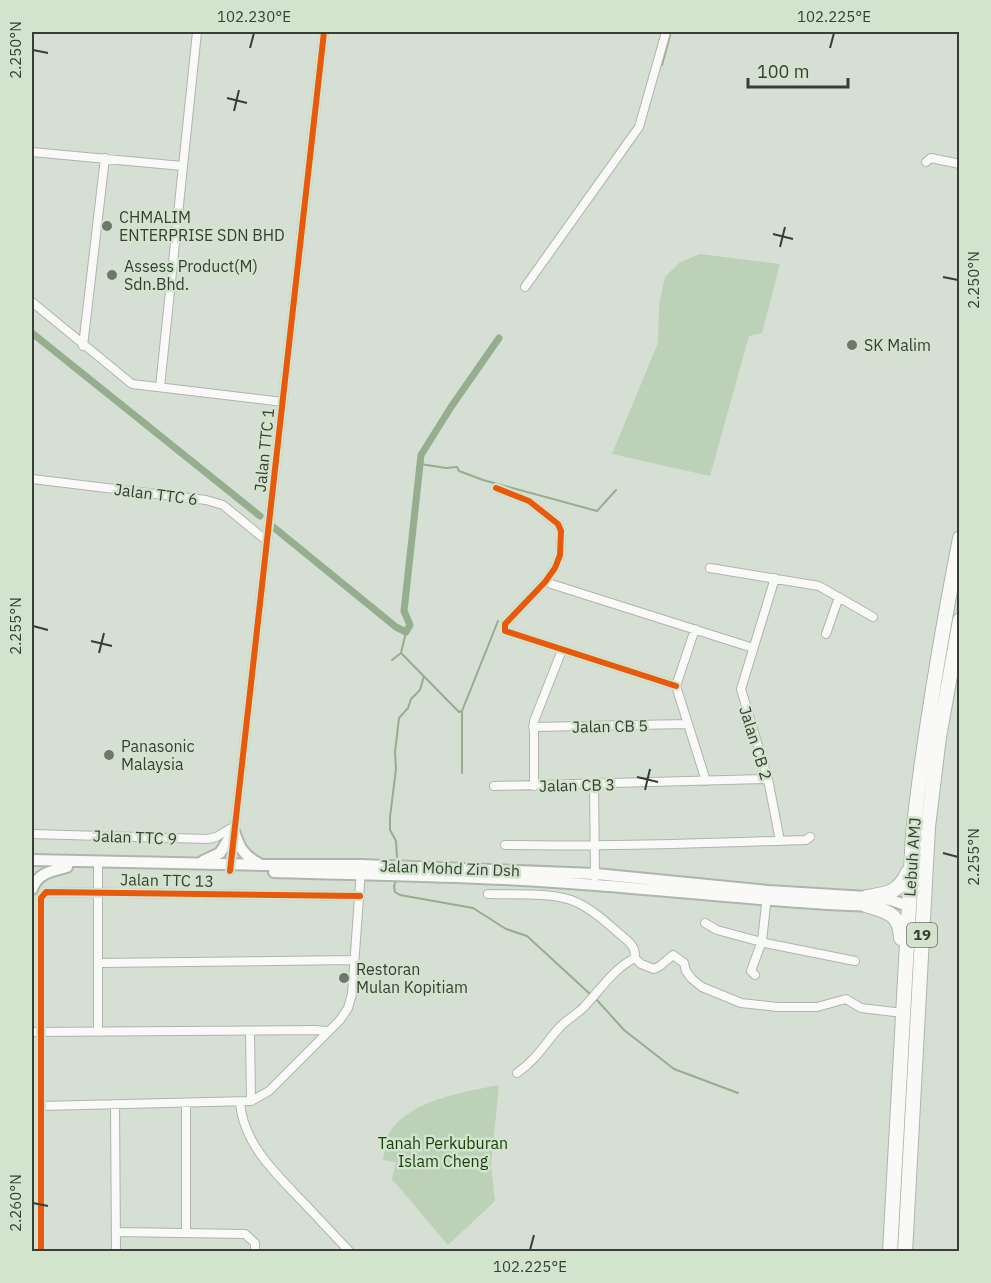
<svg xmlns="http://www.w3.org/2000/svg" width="991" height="1283" font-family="'IBM Plex Sans',sans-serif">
	<rect width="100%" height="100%" fill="#d6dfd3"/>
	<!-- green -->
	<path fill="#bdd0b8" d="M700,254L780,264L762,333L749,336L710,476L612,454L658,343L659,305L665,277L679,263Z
		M499,1085L491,1165L495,1201L448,1245L392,1179L396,1162L383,1160C385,1151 385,1139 390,1132C410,1100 464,1092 499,1085Z"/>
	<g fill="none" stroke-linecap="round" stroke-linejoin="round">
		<!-- stream -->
		<path stroke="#96ad8f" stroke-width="2" d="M662,65L671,32
			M420,464L446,468L457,467L459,471L483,480L597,511L616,490
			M406,632L401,653L459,712L462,711L498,621
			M392,660L401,653
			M462,773V711
			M397,857L396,841L390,830V817L396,769L395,752L399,718L408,708L411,699L420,690L424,676
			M396,881L394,886L395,892L400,895L473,908L506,929L527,936L590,994
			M596,999L624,1030L674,1069L738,1093"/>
		<!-- canal -->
		<path stroke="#96ad8f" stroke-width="7" d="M32,333L260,516
			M272,526L396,627L406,632L410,625L404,611L421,455L451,407L499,338"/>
		<!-- street casing -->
		<g stroke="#aeb5ac" stroke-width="10">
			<path id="street" d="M32,152L182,166
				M926,162L931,158L960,164
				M525,287L639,127L666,32
				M32,302L132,384L283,402
				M83,346L105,158
				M160,387L197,32
				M32,479L206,500L223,505L267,541
				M496,488L529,501L558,524L561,531L560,555L555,568L545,582L505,624V631L676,686
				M710,568L819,586L873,617
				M775,578L741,689L768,779L780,841
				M545,582L753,648
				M695,629L676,686L706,781
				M826,634L839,597
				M533,727L687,724
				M594,784L595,877
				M494,786L768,779
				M534,786V721L562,650
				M32,834L208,839L216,837L235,826
				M505,845C606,847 706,843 806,840L810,837
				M98,867V1032
				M230,871L324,32
				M488,894C512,895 549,892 571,900C593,908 611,927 628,941C634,947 635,950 635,958C614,968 600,990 584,1007C576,1015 566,1020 559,1028C543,1046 537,1059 517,1073
				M705,923L717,930L765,943L855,961
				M635,958L641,964L654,969L660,966L673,955L684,963L686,971L692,979L702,987L741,1003L777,1007H817L846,999L861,1008L903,1013
				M98,963L354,960
				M755,975L751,971L762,941L767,896
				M250,1031L251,1101
				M32,1032L315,1030L327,1031
				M240,1102C243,1143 275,1173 302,1201C318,1218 334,1235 350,1252
				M186,1103V1233
				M115,1104L116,1252
				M41,1106L251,1101L269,1091L340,1020L348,1008L352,994L361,870
				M116,1232L245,1234L255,1243V1252
				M41,1252V898L46,892L360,896"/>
		</g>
		<!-- secondary casing -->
		<g stroke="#aeb5ac" stroke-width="14">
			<path id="secondary" d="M234,831C239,847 243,855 258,863
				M32,860L262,865H361L596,874L768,891L867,897L891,900L908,906
				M203,861L220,853L234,831
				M274,872C381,875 489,876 596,885C688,892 779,903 872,906
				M32,889C38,873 51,871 67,867"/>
		</g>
		<!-- highway casing -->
		<g stroke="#aeb5ac" stroke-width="16">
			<path id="highway" d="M867,897C888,894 898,893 908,872
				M866,905C887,912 900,913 901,938
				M890,1252L913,834C924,734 941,636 960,538
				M905,1252L928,827L939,737L960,620"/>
		</g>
		<!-- street -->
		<use href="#street" stroke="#f9faf8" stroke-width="8"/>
		<!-- secondary -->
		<use href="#secondary" stroke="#f9faf8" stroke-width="10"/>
		<!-- highway -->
		<use href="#highway" stroke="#f9faf8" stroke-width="14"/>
		<!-- cycleway casing -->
		<g stroke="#d3e4ce" stroke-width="10">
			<path id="cycleway" d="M496,488L529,501L558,524L561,531L560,555L555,568L545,582L505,624V631L676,686
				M230,871L324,32
				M41,1252V898L46,892L360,896"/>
		</g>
		<!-- cycleway -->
		<use href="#cycleway" stroke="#e8590c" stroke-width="6"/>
	</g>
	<!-- ticks -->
	<path fill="none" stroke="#373e35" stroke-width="2" d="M250,48L254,33M830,48L834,33M33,50L48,53M227,98L247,103M234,111L239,90M773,234L793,239M780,247L785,227M943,277L958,280M33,626L48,630M91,641L112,646M99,653L104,633M637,777L658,782M645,790L650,769M943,853L958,857M33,1203L48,1206M530,1250L534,1235"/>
	<!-- markers -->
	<g fill="#6f766c" stroke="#d3e4ce" stroke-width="2">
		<circle cx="107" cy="226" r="6"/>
		<circle cx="112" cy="275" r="6"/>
		<circle cx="852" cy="345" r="6"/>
		<circle cx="109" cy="755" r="6"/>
		<circle cx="344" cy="978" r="6"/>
	</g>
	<g text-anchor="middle" stroke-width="5" stroke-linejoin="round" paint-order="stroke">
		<!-- shield labels -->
		<rect fill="#d3e4ce" stroke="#667063" stroke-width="1.5" x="907" y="923" width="30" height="24" rx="4.5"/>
		<g font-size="15" font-weight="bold" fill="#373e35">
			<text x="922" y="940">19</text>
		</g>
		<!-- poi labels -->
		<g font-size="16" fill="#373e35" stroke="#d3e4ce" text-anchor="start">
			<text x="119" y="223">CHMALIM<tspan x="119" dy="18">ENTERPRISE SDN BHD</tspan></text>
			<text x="124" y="272">Assess Product(M)<tspan x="124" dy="18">Sdn.Bhd.</tspan></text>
			<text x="864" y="351">SK Malim</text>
			<text x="121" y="752">Panasonic<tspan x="121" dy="18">Malaysia</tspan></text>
			<text x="356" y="975">Restoran<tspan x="356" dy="18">Mulan Kopitiam</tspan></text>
		</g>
		<!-- street labels -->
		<g font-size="16" fill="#373e35" stroke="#d3e4ce">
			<text transform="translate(264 450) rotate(-84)" y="6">Jalan TTC 1</text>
			<text transform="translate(156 494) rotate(7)" y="6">Jalan TTC 6</text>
			<text transform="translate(610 726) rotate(-1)" y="6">Jalan CB 5</text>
			<text transform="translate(756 743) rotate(73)" y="6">Jalan CB 2</text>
			<text transform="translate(577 785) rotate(-1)" y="6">Jalan CB 3</text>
			<text transform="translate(135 837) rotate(2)" y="6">Jalan TTC 9</text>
			<text transform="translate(912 857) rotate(-86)" y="6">Lebuh AMJ</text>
			<text transform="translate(450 868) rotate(2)" y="6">Jalan Mohd Zin Dsh</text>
			<text transform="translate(167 880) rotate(1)" y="6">Jalan TTC 13</text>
		</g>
		<!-- park labels -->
		<g font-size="16" fill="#173e08" stroke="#d3e4ce">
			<text x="443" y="1149">Tanah Perkuburan<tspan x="443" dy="18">Islam Cheng</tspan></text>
		</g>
	</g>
	<!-- border -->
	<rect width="991" height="1283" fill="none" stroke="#d3e4ce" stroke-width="66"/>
	<!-- scale -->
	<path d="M748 78v9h100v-9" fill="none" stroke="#373e35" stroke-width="3"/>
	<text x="757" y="78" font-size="18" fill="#373e35" stroke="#d3e4ce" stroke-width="4.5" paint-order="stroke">100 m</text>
	<rect x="33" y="33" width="925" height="1217" fill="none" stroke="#373e35" stroke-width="2"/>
	<g font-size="15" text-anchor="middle" fill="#373e35">
		<text x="254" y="22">102.230°E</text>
		<text x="834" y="22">102.225°E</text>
		<text transform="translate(16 50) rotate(-90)" y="5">2.250°N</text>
		<text transform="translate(974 280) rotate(-90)" y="5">2.250°N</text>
		<text transform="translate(16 626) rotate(-90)" y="5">2.255°N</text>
		<text transform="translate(974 857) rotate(-90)" y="5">2.255°N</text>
		<text transform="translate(16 1203) rotate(-90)" y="5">2.260°N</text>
		<text x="530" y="1272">102.225°E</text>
	</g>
</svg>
